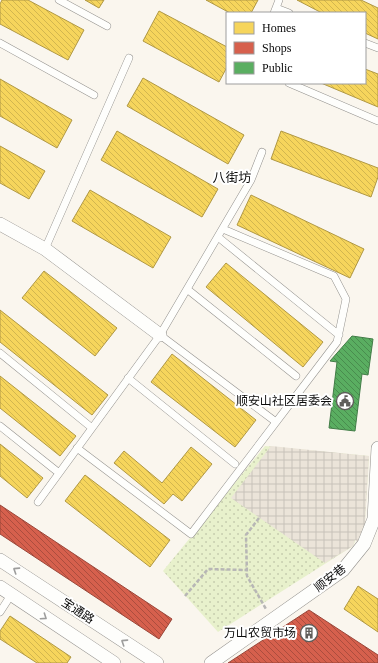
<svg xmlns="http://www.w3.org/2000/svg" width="378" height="663" font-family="'Times New Roman','Noto Sans SC',serif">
	<defs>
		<pattern id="green-dots" width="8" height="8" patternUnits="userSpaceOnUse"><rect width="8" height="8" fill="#e8f1cc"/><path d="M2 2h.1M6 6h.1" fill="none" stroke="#c6cdae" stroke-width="1.8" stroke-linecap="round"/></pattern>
		<pattern id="plaza-grid" width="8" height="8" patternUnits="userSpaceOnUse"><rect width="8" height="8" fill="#ebe4d9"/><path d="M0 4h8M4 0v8" fill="none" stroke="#c8c2b9"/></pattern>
		<pattern id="homes-back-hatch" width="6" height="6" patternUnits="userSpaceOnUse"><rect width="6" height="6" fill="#f6d55c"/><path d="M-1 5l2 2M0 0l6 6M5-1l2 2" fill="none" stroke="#d2b64f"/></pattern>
		<pattern id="shops-back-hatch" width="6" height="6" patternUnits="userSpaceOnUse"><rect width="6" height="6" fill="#d6604d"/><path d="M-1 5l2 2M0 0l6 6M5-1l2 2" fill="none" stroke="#ac4d3e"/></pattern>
		<pattern id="public-back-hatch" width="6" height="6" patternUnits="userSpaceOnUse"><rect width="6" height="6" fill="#5aae61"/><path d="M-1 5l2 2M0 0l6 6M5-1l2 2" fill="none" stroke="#498c4e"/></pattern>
	</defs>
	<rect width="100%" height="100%" fill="#faf6ee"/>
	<!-- green -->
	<path fill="url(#green-dots)" d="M265,446L369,456L365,520L353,546L218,632L163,571Z"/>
	<!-- plaza -->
	<path fill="url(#plaza-grid)" d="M271,446L369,456L365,520L371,527L364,544L355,540L353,546L325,563L231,498Z"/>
	<!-- homes -->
	<path fill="url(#homes-back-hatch)" stroke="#b09844" d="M2,0H28L84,30L68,60L0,24V4Z
		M85,0H104L99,8Z
		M206,0H258L251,13H230Z
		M297,0H361L378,8V39L365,33V13H322Z
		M159,11L227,47V67L219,82L143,41Z
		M365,69L378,74V107L321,83H365Z
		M143,78L244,135L228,164L127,106Z
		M0,79L72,120L57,148L0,116Z
		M117,131L218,189L202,217L101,160Z
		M281,131L378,168V177L371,197L271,159Z
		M0,146L45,171L29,199L0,183Z
		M90,190L171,237L153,268L72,221Z
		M251,195L364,249L350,278L237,225Z
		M226,263L323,342L303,367L206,287Z
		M44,271L117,328L95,356L22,298Z
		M0,310L108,395L92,415L0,342Z
		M172,354L256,420L235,447L151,382Z
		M0,376L76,436L60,456L0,408Z
		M0,444L43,478L27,498L0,476Z
		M191,447L212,464L182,501L173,494L164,504L114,463L124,451L162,483Z
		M85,475L170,540L150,567L65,501Z
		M358,586L378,599V632L344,609Z
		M10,616L71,657L67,663H37L0,639V631Z"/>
	<!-- shops -->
	<path fill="url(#shops-back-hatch)" stroke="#994639" d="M0,505L172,619L159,639L0,534Z
		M309,610L378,655V663H228Z"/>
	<!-- public -->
	<path fill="url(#public-back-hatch)" stroke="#427d47" d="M352,336L373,339L368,375L362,374L355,431L329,428L337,362L330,361Z"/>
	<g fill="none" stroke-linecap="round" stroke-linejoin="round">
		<!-- service casing -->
		<g stroke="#93918d" stroke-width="8">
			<path id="service" d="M59,0L107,26
				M276,8L289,13
				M274,13L279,0
				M0,43L94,95
				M365,43L378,48
				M289,83L378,121
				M218,237L339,335
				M45,249L129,58
				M187,289L296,376
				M160,335L276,422
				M0,353L92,428
				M128,378L235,464
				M0,426L59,473
				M77,448L191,534L337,342L346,299L334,276L223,229
				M38,502L160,335L251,180L262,152
				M0,612L11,595"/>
		</g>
		<!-- minor casing -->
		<g stroke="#93918d" stroke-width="14">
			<path id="minor" d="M0,224L45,249L160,335
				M0,560L157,663
				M0,587L114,663
				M211,663L343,570L364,544L374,519L378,448"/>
		</g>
		<!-- path -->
		<path stroke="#b7b6b5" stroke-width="2.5" stroke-dasharray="4 2" stroke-linecap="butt" d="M259,518L246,535L247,576L266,609
			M185,596L208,569L246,570"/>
		<!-- service -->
		<use href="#service" stroke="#fefefc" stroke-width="7"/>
		<!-- minor -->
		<use href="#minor" stroke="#fefefc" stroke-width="13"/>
	</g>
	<!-- one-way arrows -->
	<defs><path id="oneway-chevron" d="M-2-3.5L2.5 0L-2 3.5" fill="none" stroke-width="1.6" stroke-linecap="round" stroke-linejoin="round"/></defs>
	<g stroke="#9d9d9c">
		<use href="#oneway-chevron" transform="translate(16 570) rotate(-147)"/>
		<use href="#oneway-chevron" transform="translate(44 617) rotate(34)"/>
		<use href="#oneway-chevron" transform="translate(124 642) rotate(-147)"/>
	</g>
	<!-- icons -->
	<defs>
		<g id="civic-ring" transform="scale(0.9)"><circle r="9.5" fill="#fff" stroke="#5f5d5a" stroke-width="1.5"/><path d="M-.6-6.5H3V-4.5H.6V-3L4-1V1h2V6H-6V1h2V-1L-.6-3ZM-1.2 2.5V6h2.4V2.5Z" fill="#5f5d5a"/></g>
		<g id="building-ring" transform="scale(0.9)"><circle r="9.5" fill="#fff" stroke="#5f5d5a" stroke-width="1.5"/><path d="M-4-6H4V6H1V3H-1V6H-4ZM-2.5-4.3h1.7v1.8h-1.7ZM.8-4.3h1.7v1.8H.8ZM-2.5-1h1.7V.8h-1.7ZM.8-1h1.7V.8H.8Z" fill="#5f5d5a"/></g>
	</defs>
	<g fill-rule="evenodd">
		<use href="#civic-ring" x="345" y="401"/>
		<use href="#building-ring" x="309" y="633"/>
	</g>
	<g text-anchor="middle" stroke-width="4" stroke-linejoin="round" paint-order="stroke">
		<!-- poi labels -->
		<g font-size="12" fill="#0b0b0b" stroke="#fff" text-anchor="end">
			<text x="332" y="405">顺安山社区居委会</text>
			<text x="296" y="637">万山农贸市场</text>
		</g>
		<!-- street labels -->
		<g font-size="12" fill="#0b0b0b" stroke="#fff">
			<text transform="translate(330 578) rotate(-38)" y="4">顺安巷</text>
			<text transform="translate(78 611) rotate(33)" y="4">宝通路</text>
		</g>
		<!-- neighbourhood labels -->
		<g font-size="13" fill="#0b0b0b" stroke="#fff">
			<text x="232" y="182">八街坊</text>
		</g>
	</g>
	<!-- legend -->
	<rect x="226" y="12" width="140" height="72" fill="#ffffff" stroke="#9d9d9d"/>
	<rect x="234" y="22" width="20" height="12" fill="#f6d55c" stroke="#9d9d9d"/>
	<text x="262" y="32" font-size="12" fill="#0b0b0b">Homes</text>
	<rect x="234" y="42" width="20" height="12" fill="#d6604d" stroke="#9d9d9d"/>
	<text x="262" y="52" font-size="12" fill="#0b0b0b">Shops</text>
	<rect x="234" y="62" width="20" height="12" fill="#5aae61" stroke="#9d9d9d"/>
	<text x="262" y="72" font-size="12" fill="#0b0b0b">Public</text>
</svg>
